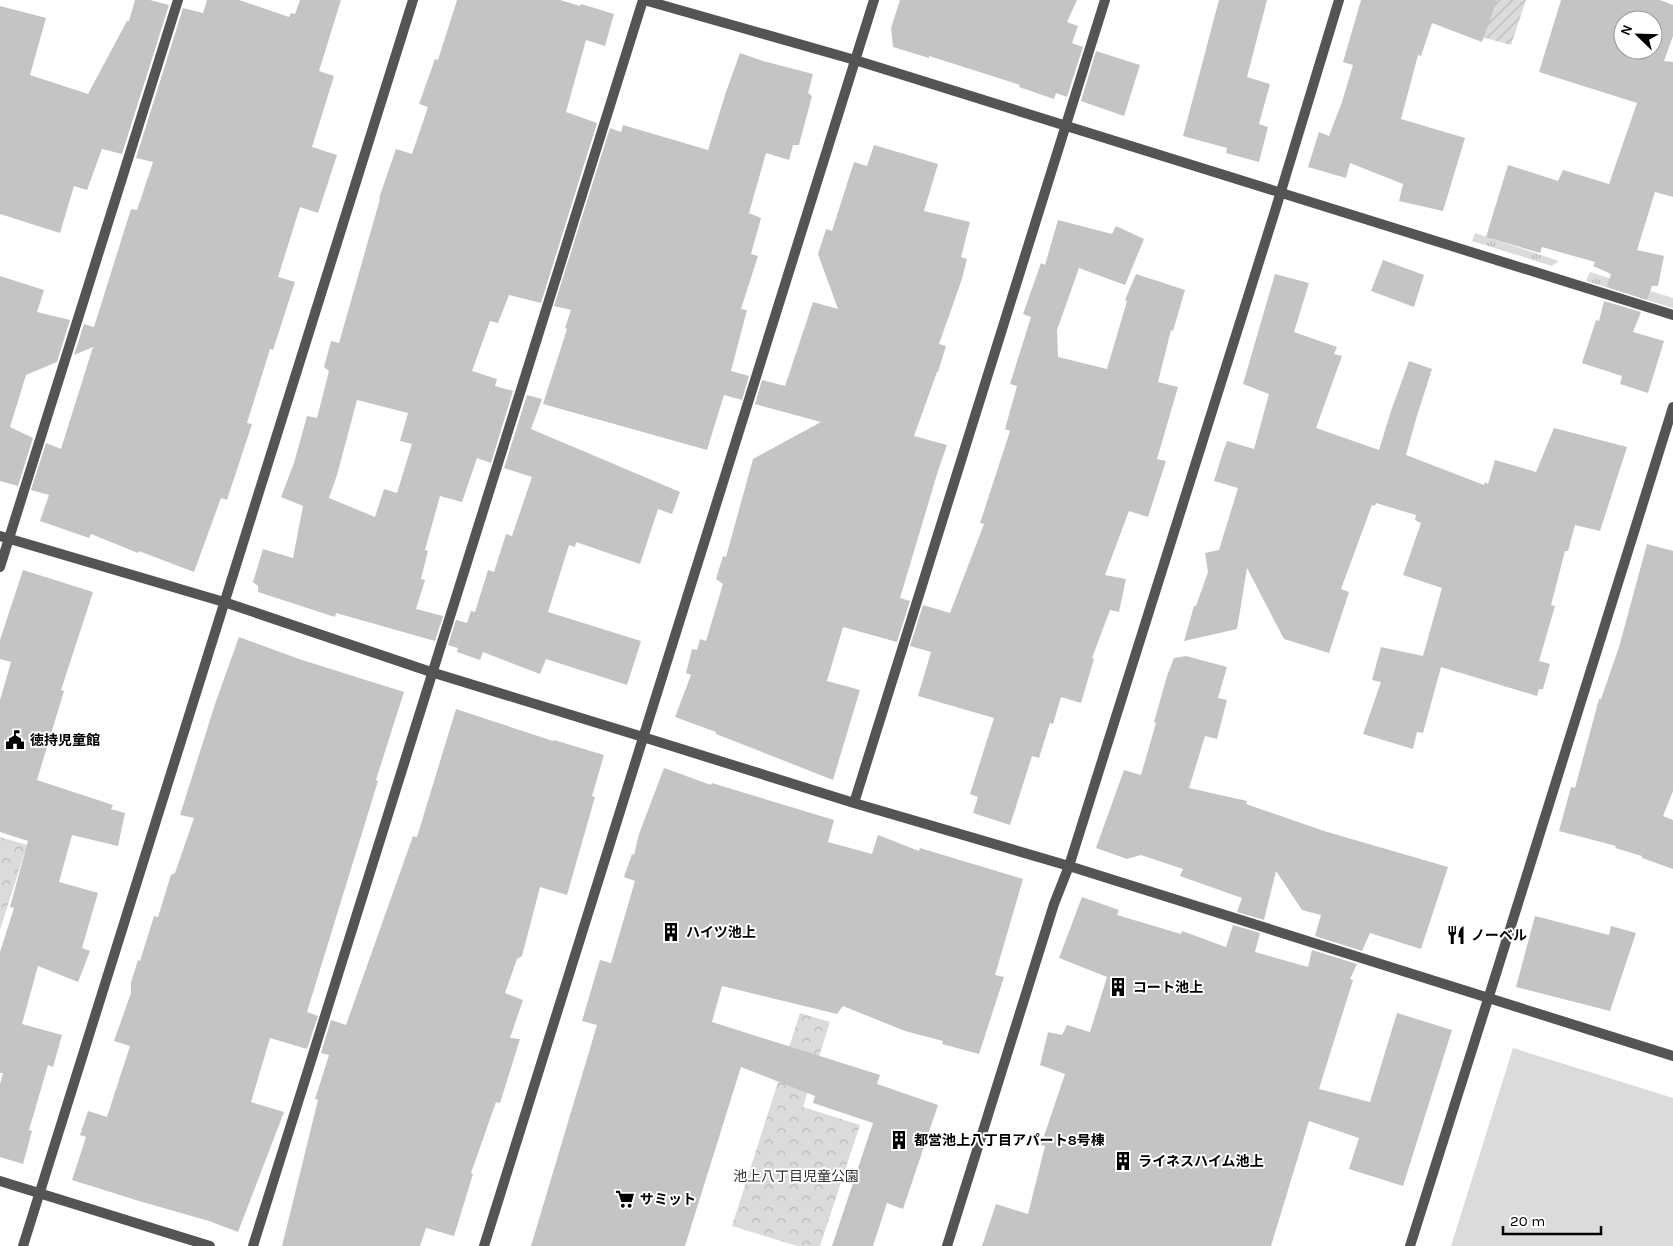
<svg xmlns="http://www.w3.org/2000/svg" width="1673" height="1246" font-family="Karla,'Noto Sans JP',sans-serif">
	<defs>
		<pattern id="grass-tufts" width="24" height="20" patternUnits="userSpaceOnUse" patternTransform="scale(1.25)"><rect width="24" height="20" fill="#dbdbdb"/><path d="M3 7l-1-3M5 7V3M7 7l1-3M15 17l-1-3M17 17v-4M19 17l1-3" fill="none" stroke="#bababa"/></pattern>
		<pattern id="park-crowns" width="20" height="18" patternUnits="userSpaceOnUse" patternTransform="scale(1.25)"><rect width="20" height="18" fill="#dbdbdb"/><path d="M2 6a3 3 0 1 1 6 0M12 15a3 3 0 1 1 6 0" fill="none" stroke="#bababa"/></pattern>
		<pattern id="garden-furrows" width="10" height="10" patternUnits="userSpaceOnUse" patternTransform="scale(1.25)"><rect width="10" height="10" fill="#dbdbdb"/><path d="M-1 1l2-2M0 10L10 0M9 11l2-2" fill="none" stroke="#bababa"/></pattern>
	</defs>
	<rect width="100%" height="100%" fill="#fff"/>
	<!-- grass -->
	<path fill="url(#grass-tufts)" d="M1475,233L1559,261L1552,266L1472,241Z
		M1590,272L1673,298V308L1586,281Z"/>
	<!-- park -->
	<path fill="url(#park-crowns)" d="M0,837L27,845L0,930Z
		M800,1013L830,1022L803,1107L860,1125L820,1246H797L732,1226Z"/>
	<!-- garden -->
	<path fill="url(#garden-furrows)" d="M1496,0H1526L1511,45L1482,37Z"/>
	<!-- pitch -->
	<path fill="#dbdbdb" d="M1513,1048L1673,1098V1246H1451Z"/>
	<!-- building -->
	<path fill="#c4c4c4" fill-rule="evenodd" d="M135,0H150L169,5L122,154L102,149L87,190L74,186L60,233L0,214V6L46,18L30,75L88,94L127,21H129Z
		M207,0H239L289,17L291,13L295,14L300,0H341L319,71L334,76L312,147L337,155L318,213L300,207L278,277L295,282L273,350L270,349L247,423L252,424L227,500L221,498L194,572L139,551L138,553L91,534L89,538L40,521L49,495L31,490L46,443L61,449L93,347L74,355L84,324L94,327L131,209L137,210L153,162L136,158L183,8L203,13Z
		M457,0H560L580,6L581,4L614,14L605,46L586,40L566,112L597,123L541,303L509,295L498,323L490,321L472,371L497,379L495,386L513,391L491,463L477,458L462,502L440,496L425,550L428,551L421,579L425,580L416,609L443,616L435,641L336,613L335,617L258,592V586L253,582L263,549L293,558L303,506L281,497L294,463L307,416L317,418L329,371L324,367L331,341L339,343L380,199L379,198L396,149L412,154L428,107L419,104L435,59L438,60ZM357,400L408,413L400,441L412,444L397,493L384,489L375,517L329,498L337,475Z
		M900,0H1077L1067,22L1078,26L1072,43L1083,47L1067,97L1056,93L1054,99L1019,87L1020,85L929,56V58L893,47L891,28Z
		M1219,0H1267L1247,77L1270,84L1259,124L1268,127L1259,162L1226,153L1227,148L1183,136Z
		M1361,0H1497L1482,42L1432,23L1421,56L1418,55L1401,119L1465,138L1443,211L1399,201L1403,184L1350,163L1346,178L1308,167L1319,132L1329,136L1342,102L1353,65L1343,62Z
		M1561,0H1660L1673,5V36L1664,61L1673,62V197L1655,192L1637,250L1664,256L1658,286H1652L1647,300L1607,287L1611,274L1593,266L1595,262L1542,247L1540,253L1486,237L1508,165L1558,181L1563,170L1609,184L1637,103L1539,72ZM1623,20H1653V50H1623Z
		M1096,51L1140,65L1124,116L1081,101Z
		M740,53L763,61L813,74L808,93L812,96L799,145H793L789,160L766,153L749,213L761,218L751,254L758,256L741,309L747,310L731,371L749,376L742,400L724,395L707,450L543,404L567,329L565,328L571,310L554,306L610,128L621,132L623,125L708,150L726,92Z
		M874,145L938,164L924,211L970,222L961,257L967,259L962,279L939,344L946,346L938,372H937L914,436L947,445L938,471L900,598L910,601L897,642L843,627L827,681L860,690L833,780L716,734V732L675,717L691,675L686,673L692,649L697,650L700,639L706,641L723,584L716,579L723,556L726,557L753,459L821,422L755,404L762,380L785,386L813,302L838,309L818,254L826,229L832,231L854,162L867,166Z
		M1058,220L1112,234L1116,226L1144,239L1125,285L1079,268L1057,330L1058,357L1107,369L1127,301L1125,300L1136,274L1185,290L1173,331L1171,330L1158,382L1178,387L1157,459L1166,461L1148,517L1129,511L1105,575L1126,579L1119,612L1110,610L1092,658L1094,659L1081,703L1061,697L1053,724L1050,723L1039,758L1032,756L1010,825L973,813L978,797L970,794L994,718L918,696L931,652L910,646L923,605L950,613L984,524L980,523L1010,431L1005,429L1017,386L1010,384L1031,317L1023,314L1041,263L1045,265Z
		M1383,260L1424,275L1414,307L1371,291Z
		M1275,274L1309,283L1294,332L1337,347L1334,354L1342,356L1316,428L1379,450L1391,411L1409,361L1432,369L1416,419L1406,455L1484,485L1485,482L1488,484L1495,460L1536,472L1554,428L1627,447L1600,531L1575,525L1568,551H1565L1551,605L1555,606L1539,661L1550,664L1543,689H1539L1537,696L1441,667L1423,733L1417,732L1413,749L1363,734L1381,682L1372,680L1381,647L1423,656L1442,588L1403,575L1421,523L1415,520L1416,515L1376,503L1375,506L1372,505L1341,589L1349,592L1329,653L1284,639L1247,568L1237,629L1184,641L1194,606H1196L1208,572L1205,553L1219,550L1238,488L1214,481L1223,452L1227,441L1254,449L1269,394L1243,384Z
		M0,276L44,290L37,312L70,320L57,362L26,375L10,427L33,438L18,486L0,481Z
		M1604,301L1641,312L1633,332L1664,341L1648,393L1620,384L1622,376L1582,363L1596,320L1599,321Z
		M527,395L542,399L531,429L680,492L672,514L658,509L640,564L576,542L575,547L569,545L548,612L641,641L627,685L546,659L540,674L483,652L480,660L457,652L458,648L448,645L456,620L467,623L471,611L475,612L488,570L494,572L506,534L512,536L532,477L504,468Z
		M1647,544L1673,551V791L1663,816L1673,820V869L1642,858V856L1615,848L1616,846L1559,831L1571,787L1575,788L1599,699H1601L1619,647Z
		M23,570L93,592L61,690L64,691L37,780L113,805L111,809L125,813L118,846L72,835L59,882L98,893L82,948L90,951L78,982L38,966L22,1024L62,1035L53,1067L48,1065L29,1130L32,1131L23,1164L0,1157V1084L3,1073H0V952L14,908L10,907L28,841L0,832V700L11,662L0,659V640Z
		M239,637L299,659L404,692L376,780L378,781L307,1012L318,1016L307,1049L270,1038L251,1102L284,1112L238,1232L209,1221L139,1201L72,1180L86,1137L80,1135L88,1111L107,1117L130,1046L114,1041L131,993V982L138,960L140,961L154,916L158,917L171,875L175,873L194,818L180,815L215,704Z
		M1186,656L1227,667L1218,698L1227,700L1217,739L1205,736L1189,788L1247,801L1246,804L1324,831L1448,867L1421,949L1370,933L1362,951L1315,936L1321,915L1302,910L1276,871L1264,920L1237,912L1242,898L1180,876L1183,869L1141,855L1127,859L1096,848L1124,770L1141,775L1156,723L1154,722L1167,676L1174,658Z
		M456,709L553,741L554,740L604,755L592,796L595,797L567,895L540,887L522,956L517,959L505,993L523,1000L510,1038L520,1039L500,1103L496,1102L471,1173L473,1174L454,1236L426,1228L420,1246H282L318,1100L315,1099L329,1055L321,1053L331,1020L346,1025L413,836L417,837Z
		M664,768L711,785L712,783L834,820L828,842L872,854L878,835L919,851L920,848L1023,879L995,975L1004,977L979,1054L942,1044L943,1041L905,1031L843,1006L837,1014L722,986L712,1022L880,1075L877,1084L938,1105L903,1209L887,1203L873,1246H832L873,1123L813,1103L815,1096L741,1067L685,1246H531L597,1025L582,1021L600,960L611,963L635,881L624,877L632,854L634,855L639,834Z
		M1082,897L1119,910L1117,915L1181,934L1182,931L1226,947L1233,925L1260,933L1255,952L1308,967L1312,950L1357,964L1350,979L1353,980L1319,1089L1370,1102L1397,1013L1452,1030L1403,1186L1349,1169L1359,1138L1309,1121L1271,1246H982L996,1204L1028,1214L1045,1146L1041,1145L1065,1074L1040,1065L1048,1032L1062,1035L1067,1025L1090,1032L1107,977L1059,958Z
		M1535,916L1609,935L1611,926L1636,933L1610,1011L1516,987Z"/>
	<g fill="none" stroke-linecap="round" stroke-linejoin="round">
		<!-- minor -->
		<path stroke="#545454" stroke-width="10" d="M644,0L855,60L1673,315
			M0,536L224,602L431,672L643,737L854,803L1069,866L1673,1056
			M0,567L178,0
			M854,803L1105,0
			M0,1181L210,1246
			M23,1246L413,0
			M253,1246L643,0
			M484,1246L874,0
			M947,1246L1054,904L1069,866L1275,211L1339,0
			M1410,1246L1495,977L1673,407"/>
	</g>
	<!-- icons -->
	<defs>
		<g id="civic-bare" transform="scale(1.5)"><path d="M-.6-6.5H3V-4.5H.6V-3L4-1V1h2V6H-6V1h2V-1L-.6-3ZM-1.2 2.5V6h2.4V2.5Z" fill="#000" stroke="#fff" stroke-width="2.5" paint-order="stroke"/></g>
		<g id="building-bare" transform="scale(1.5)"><path d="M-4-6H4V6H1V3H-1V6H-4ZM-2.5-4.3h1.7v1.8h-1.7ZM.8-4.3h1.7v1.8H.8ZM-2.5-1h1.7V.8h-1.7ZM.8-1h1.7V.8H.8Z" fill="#000" stroke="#fff" stroke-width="2.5" paint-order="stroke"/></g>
		<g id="restaurant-bare" transform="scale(1.5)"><path d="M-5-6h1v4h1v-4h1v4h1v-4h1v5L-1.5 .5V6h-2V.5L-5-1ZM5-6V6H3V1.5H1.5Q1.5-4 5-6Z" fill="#000" stroke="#fff" stroke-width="2.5" paint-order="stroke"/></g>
		<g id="supermarket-bare" transform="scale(1.5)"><path d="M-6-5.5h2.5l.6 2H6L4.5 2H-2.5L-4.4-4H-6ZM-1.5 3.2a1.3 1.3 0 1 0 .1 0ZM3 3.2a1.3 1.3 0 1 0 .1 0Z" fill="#000" stroke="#fff" stroke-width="2.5" paint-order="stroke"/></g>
	</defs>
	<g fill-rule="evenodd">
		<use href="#civic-bare" x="15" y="740"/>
		<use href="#building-bare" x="671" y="932"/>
		<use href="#restaurant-bare" x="1456" y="935"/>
		<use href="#building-bare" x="1118" y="987"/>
		<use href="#building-bare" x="899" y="1140"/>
		<use href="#building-bare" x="1123" y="1161"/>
		<use href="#supermarket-bare" x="625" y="1199"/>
	</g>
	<g text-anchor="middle" stroke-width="4" stroke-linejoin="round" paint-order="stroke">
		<!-- poi labels -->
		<g font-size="14" font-weight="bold" fill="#000" stroke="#fff" text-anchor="start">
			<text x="30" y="745">徳持児童館</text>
			<text x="686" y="937">ハイツ池上</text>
			<text x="1471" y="940">ノーベル</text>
			<text x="1133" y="992">コート池上</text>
			<text x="914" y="1145">都営池上八丁目アパート8号棟</text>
			<text x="1138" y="1166">ライネスハイム池上</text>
			<text x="640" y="1204">サミット</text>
		</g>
		<!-- park labels -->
		<g font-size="14" fill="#323232" stroke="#fff">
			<text x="796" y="1181">池上八丁目児童公園</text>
		</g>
	</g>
	<!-- north arrow -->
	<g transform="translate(1638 35) rotate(293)"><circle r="24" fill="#ffffff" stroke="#999999"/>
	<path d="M0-4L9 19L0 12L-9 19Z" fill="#000000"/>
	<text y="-8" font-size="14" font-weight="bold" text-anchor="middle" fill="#000000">N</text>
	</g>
	<!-- scale -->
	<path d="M1503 1226v8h98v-8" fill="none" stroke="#000000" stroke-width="2.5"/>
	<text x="1510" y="1226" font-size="15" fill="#000000" stroke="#ffffff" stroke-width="4" paint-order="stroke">20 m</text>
</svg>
